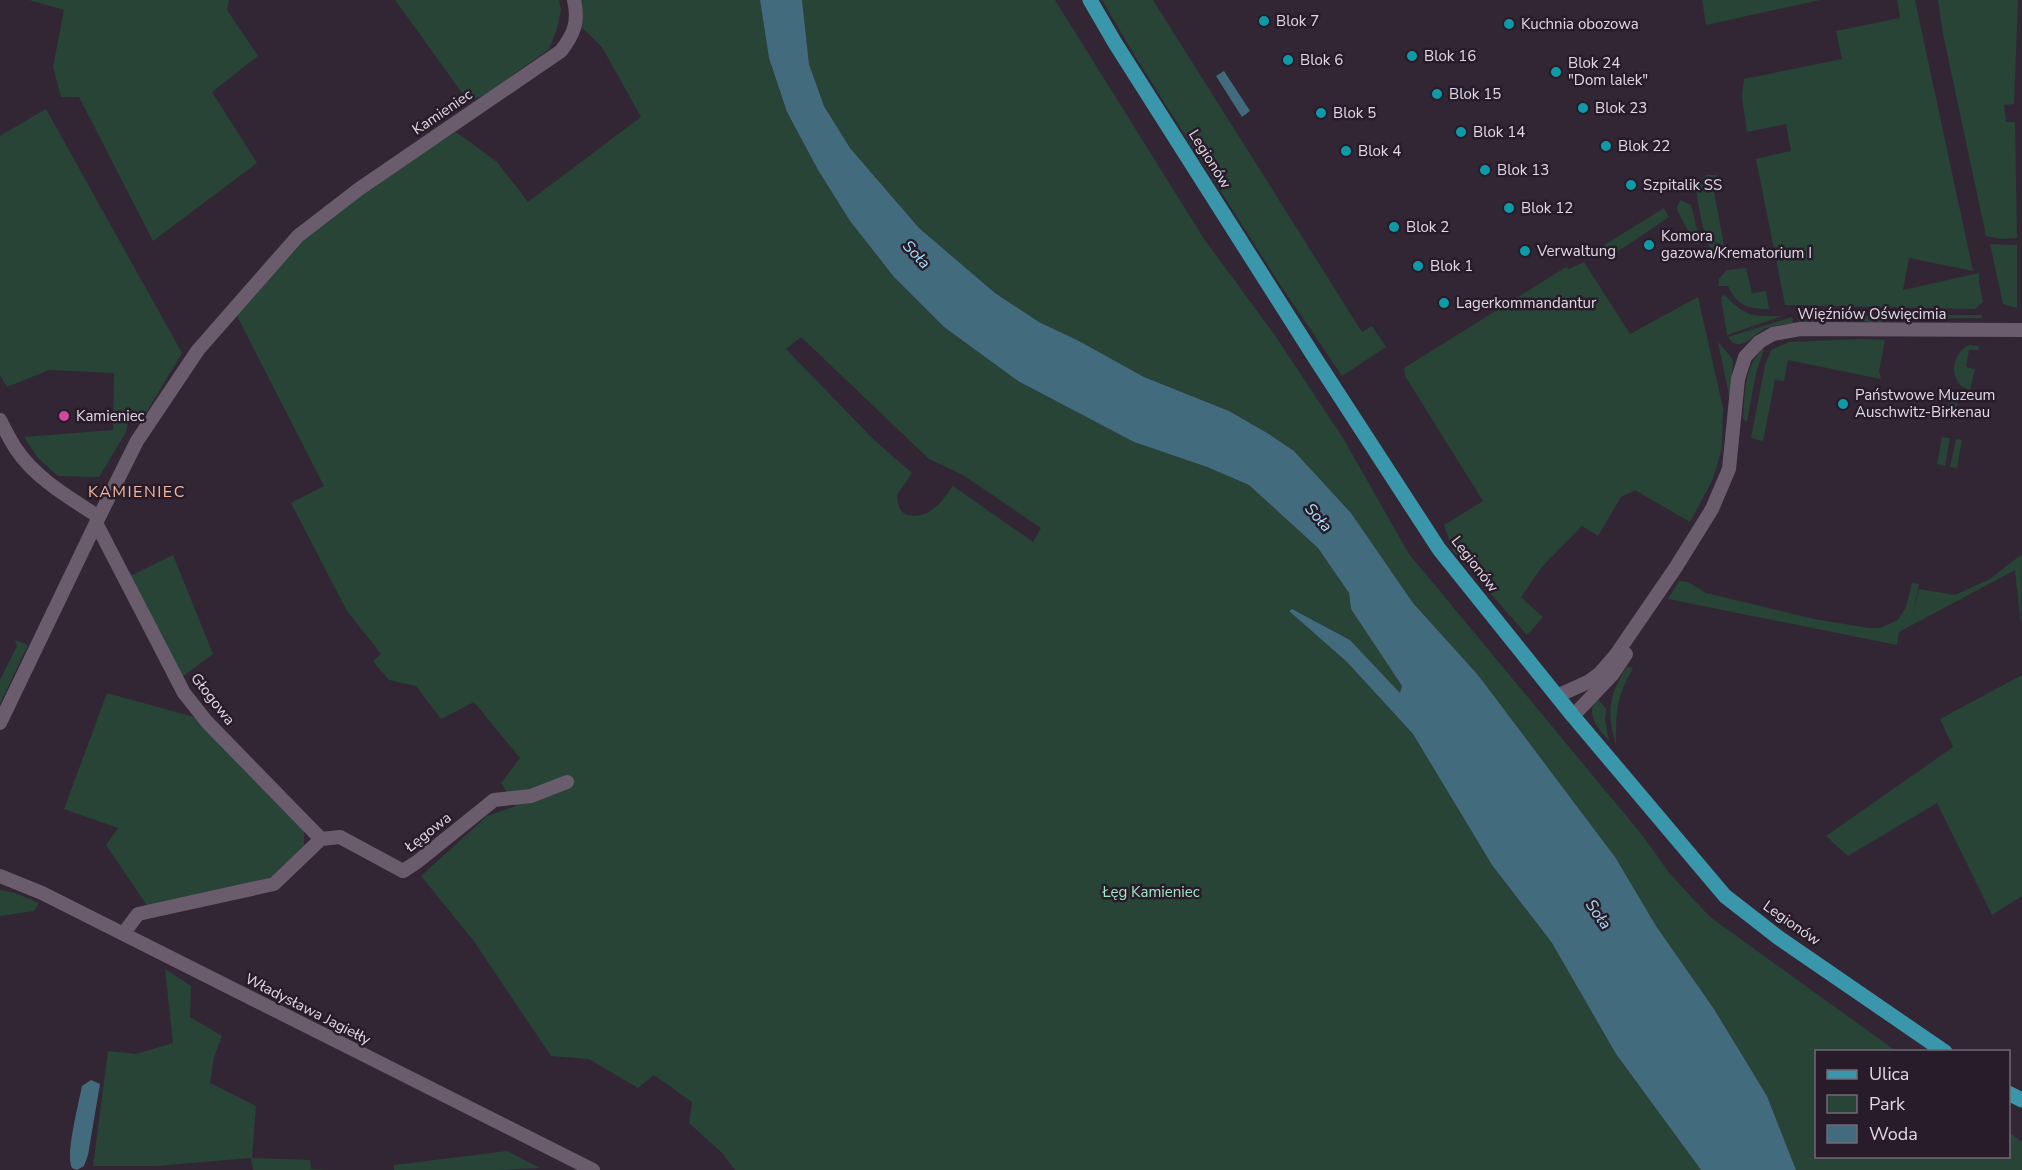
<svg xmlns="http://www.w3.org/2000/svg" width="2022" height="1170" font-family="'Nunito Sans',sans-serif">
	<rect width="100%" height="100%" fill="#322634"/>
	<!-- green -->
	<path fill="#274437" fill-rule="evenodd" d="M29,0H229L227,10L258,56L212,92L257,163L153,241L79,97H61L53,67L64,10Z
		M395,0H559L561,10L557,29L549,49L485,95L468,101Z
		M578,0H760L769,58L787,112L818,170L850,221L894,277L944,327L1018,381L1134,442L1207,467L1249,485L1318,548L1349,593L1351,609L1402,686L1400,693L1350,640L1292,609L1289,611L1347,662L1413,734L1492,865L1552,943L1616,1054L1701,1170H735L722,1153L689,1123L692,1102L654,1075L638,1088L589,1059L551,1056L473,940L421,876L487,816L516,806L501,783L520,758L474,702L441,719L416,686L389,680L373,661L381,654L347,611L291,503L324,486L237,316L311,231L362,191L456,132L497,162L528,202L641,117L602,47L580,26ZM801,337L929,459L963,475L1041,528L1033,542L953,486C948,492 944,499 938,505C930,514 908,522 900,509C898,505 897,499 897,495L912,473L873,439L786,349Z
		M802,0H1055L1204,239L1274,334L1343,438L1409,554L1643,836L1670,874L1710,917L1896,1051L1816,1052V1156H2008L2009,1132L2022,1142V1170H1796L1767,1096L1714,1009L1478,675L1413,603L1351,513L1294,451L1269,434L1229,411L1144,377L1079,341L1039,322L995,293L919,228L850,148L824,106L809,64Z
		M1102,0H1153L1362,332L1372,326L1386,347L1342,376L1279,283L1138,61Z
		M1702,0H1820L1706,25Z
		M1897,0H1915L1973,271L1909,258L1903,290L1979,273V282L1983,302L1975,309L1785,305L1756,159L1791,151L1786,124L1747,132L1742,97L1744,79L1842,59L1836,31L1900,18Z
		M1938,0H2018L2014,104L2004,105L2006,122H2015L2017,238L2001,239L1986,236L1943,34Z
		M46,109L182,353L146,413L130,417L125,434L99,477L58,476L38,458L24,437L113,430L114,373L49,370L7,387L0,375V136Z
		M1706,175H1717L1719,185L1713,187L1726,256C1719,255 1714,254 1710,248C1704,237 1697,200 1696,187Z
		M1680,200L1691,205L1700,241L1699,244H1695L1678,212L1677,207Z
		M1664,208L1669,217L1614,254L1609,255L1601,247Z
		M1990,244L2017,245V308L2003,304Z
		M1584,262L1630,334L1698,297L1723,408L1722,448L1713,479L1690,522L1635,490L1621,497L1598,536L1582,526L1541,568L1521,597L1543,617L1527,635L1453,551L1444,525L1483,501L1405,376L1404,368L1566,267L1569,269Z
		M1746,268L1752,293L1766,291L1769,309C1748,309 1737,306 1728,286H1718L1719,279L1727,270Z
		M1725,295C1747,318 1752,316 1782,316L1727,335L1721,297Z
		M1858,315H1982V318L1884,319L1881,323L1860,321Z
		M1800,316H1851L1850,320L1846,323H1799Z
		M1792,317L1793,323C1783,325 1772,325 1764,329C1752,335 1741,355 1728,337Z
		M1862,339L1885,340L1879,371L1881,379L1788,360L1784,381L1775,380L1763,441L1751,438L1765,365L1771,350L1789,342Z
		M1718,342L1732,358L1733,362L1730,400Z
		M1969,345L1979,346L1978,350H1969L1966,367L1975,369L1970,390C1948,385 1950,354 1969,345Z
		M1765,346L1756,373L1747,422L1743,419C1745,391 1744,366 1765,346Z
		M1949,399L1958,400L1955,419L1946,417Z
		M1942,437L1950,438L1945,466L1937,464Z
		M1956,439L1962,440L1957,468L1950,467Z
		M2022,554L2021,626L2015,570L1899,632L1897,645L1668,599L1679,581L1688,582L1706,593L1814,619L1869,628H1880L1898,620L1906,607L1912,583L1919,584L1913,616L1919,589L1955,595L1990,579Z
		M173,555L213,654L182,677L130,576Z
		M15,640L28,645L0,704V680L17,646Z
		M1627,667L1633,668C1616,698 1616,711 1616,745C1606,715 1609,693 1627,667Z
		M2022,675V896L1992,915L1937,803L1848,856L1826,836L1953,747L1940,719Z
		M107,693L194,717L304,827V846L271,877L148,907L106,845L118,828L64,809Z
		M1598,699L1606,709L1605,720L1609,741C1599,729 1583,713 1598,699Z
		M0,890L15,893L39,903L34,911L0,916Z
		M165,969L191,986L190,1017L222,1036L214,1057L210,1083L256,1106L252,1158L310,1160L311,1169L326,1170H253L251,1158L155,1166H93L108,1051L136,1054L173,1043Z
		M507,1151L540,1168L498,1170H394V1165Z"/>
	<!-- water -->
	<path fill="#426c7d" d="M760,0H802L809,64L824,106L850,148L919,228L995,293L1039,322L1079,341L1144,377L1229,411L1269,434L1294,451L1351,513L1413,603L1478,675L1615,857L1656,926L1714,1009L1767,1096L1796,1170H1701L1616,1054L1552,943L1492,865L1413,734L1347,662L1289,611L1292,609L1350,640L1400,693L1402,686L1351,609L1349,593L1318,548L1249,485L1207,467L1134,442L1018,381L944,327L894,277L850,221L818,170L787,112L769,58Z
		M1224,71L1250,111L1242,117L1216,76Z
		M91,1080L100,1084L88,1155L84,1166L77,1170L72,1168C65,1156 79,1102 82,1086Z"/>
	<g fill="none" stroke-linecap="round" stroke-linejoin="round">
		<!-- minor -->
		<path stroke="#6a5c6d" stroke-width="14" d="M0,420C5,430 10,440 16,449C36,479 70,498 99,517
			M96,523L184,693L207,722L321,839
			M1557,696L1588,682L1600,673L1615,656L1676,567L1712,509L1729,469L1738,379L1745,357L1759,342L1773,334L1800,329L2022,330
			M1573,716L1612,675L1626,654
			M0,723L96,523L137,441L198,350L298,236L359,189L561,51C574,34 579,22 574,0
			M0,876L42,893L593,1170
			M123,934L138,914L274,884L321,839L340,837L403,871L417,862L494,800L531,796L567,782"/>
		<!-- major -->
		<path stroke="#3a96ab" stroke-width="15" d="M1090,0L1115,43L1315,358L1439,549L1573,716L1725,896L1779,938L1945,1052
			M2008,1093L2022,1100"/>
	</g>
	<!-- markers -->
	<g fill="#0f9aa8" stroke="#281c2a" stroke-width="2">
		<circle cx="1264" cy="21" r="6"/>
		<circle cx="1509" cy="24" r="6"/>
		<circle cx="1412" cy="56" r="6"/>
		<circle cx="1288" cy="60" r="6"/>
		<circle cx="1556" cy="72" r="6"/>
		<circle cx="1437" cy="94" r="6"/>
		<circle cx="1583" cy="108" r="6"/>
		<circle cx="1321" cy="113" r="6"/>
		<circle cx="1461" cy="132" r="6"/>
		<circle cx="1606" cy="146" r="6"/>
		<circle cx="1346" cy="151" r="6"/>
		<circle cx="1485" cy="170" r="6"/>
		<circle cx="1631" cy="185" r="6"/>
		<circle cx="1509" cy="208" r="6"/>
		<circle cx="1394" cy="227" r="6"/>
		<circle cx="1649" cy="245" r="6"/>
		<circle cx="1525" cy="251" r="6"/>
		<circle cx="1418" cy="266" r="6"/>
		<circle cx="1444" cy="303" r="6"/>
		<circle cx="1843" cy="404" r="6"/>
	</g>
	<circle fill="#d1479c" stroke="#281c2a" stroke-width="2" cx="64" cy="416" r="6"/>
	<g text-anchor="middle" stroke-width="5" stroke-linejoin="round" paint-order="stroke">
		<!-- poi labels -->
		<g font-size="15" fill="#e0d8e2" stroke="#281c2a" text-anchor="start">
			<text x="1276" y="26">Blok 7</text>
			<text x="1521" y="29">Kuchnia obozowa</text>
			<text x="1424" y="61">Blok 16</text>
			<text x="1300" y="65">Blok 6</text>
			<text x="1568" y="68">Blok 24<tspan x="1568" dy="17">"Dom lalek"</tspan></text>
			<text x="1449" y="99">Blok 15</text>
			<text x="1595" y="113">Blok 23</text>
			<text x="1333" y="118">Blok 5</text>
			<text x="1473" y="137">Blok 14</text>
			<text x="1618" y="151">Blok 22</text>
			<text x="1358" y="156">Blok 4</text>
			<text x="1497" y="175">Blok 13</text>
			<text x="1643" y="190">Szpitalik SS</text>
			<text x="1521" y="213">Blok 12</text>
			<text x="1406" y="232">Blok 2</text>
			<text x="1661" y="241">Komora<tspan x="1661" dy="17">gazowa/Krematorium I</tspan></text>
			<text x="1537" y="256">Verwaltung</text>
			<text x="1430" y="271">Blok 1</text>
			<text x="1456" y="308">Lagerkommandantur</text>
			<text x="1855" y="400">Państwowe Muzeum<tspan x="1855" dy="17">Auschwitz-Birkenau</tspan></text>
			<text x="76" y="421">Kamieniec</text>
		</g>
		<!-- street labels -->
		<g font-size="15" fill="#e0d8e2" stroke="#281c2a">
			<text transform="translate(442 112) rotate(-34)" y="5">Kamieniec</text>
			<text transform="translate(1210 159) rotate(58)" y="5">Legionów</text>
			<text x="1872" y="319">Więźniów Oświęcimia</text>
			<text transform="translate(1475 564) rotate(52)" y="5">Legionów</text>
			<text transform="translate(213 699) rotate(52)" y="5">Głogowa</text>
			<text transform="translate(428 832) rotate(-38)" y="5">Łęgowa</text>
			<text transform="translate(1792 923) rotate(35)" y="5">Legionów</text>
			<text transform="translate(308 1009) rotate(27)" y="5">Władysława Jagiełły</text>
		</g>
		<!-- park labels -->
		<g font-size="15" fill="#a0e6c5" stroke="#281c2a">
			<text x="1151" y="897">Łęg Kamieniec</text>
		</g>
		<!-- water labels -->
		<g font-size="16" font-style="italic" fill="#a6e0f8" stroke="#281c2a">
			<text transform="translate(917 254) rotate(47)" y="6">Soła</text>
			<text transform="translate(1319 517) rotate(49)" y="6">Soła</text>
			<text transform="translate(1599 914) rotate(55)" y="6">Soła</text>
		</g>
		<!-- neighbourhood labels -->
		<g font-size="16" letter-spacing="1.5" fill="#f5b79f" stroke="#281c2a">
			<text x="137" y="497">KAMIENIEC</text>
		</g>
	</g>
	<!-- legend -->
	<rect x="1815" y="1050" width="195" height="108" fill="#281c2a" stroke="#726774" stroke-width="1.5"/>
	<rect x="1827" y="1070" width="30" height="9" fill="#3a96ab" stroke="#726774" stroke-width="1.5"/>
	<text x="1869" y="1080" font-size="18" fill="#e0d8e2">Ulica</text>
	<rect x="1827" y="1095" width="30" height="18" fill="#274437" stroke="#726774" stroke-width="1.5"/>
	<text x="1869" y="1110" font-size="18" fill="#e0d8e2">Park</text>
	<rect x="1827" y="1125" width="30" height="18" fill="#426c7d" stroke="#726774" stroke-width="1.5"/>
	<text x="1869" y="1140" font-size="18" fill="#e0d8e2">Woda</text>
</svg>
